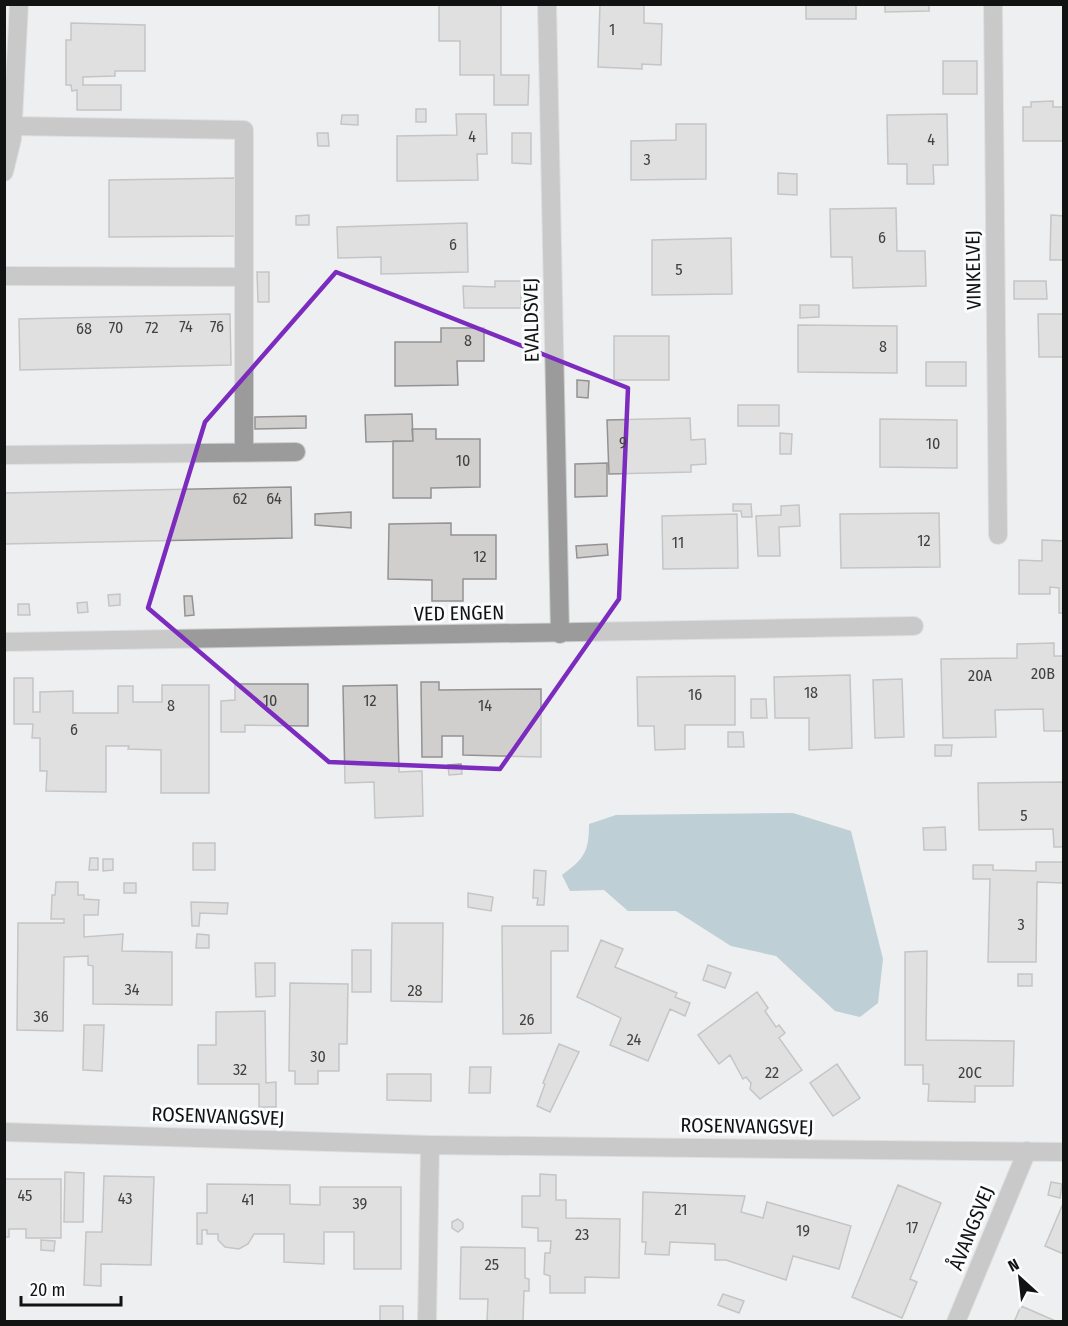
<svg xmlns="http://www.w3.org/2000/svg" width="1068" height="1326" font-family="'Fira Sans Condensed',sans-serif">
	<rect width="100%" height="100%" fill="#eeeff0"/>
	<!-- water -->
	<path fill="#83a8b6" d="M793,813L851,831L883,959L878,1003L860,1017L835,1011L776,956L731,946L676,911H628L604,890L570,891L562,875C584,859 589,852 589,824L616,815Z"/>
	<!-- building -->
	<path fill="#d0cfce" stroke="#949292" stroke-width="1.5" d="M439,4H501V75H529L528,105H494V75H460V41H439Z
		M600,4H644V23L662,24L661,65L642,64V69L598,67Z
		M806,4H856V19H806Z
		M885,4H929V11L885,12Z
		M71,23L145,25V71H115V76L83,77V85H121V110H77V90L72,91L71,85H66V40H71Z
		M943,61H977V94H943Z
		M1053,101V107H1064V141H1023V107H1031V102Z
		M416,109H426V122H416Z
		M456,114H486L487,154H477L478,180L397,181V136L457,135Z
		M947,114L948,165H933L934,184H907V164H888L887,115Z
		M342,115H358V125L341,124Z
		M676,124H706V179L631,180V141L676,140Z
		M317,133H328L329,146H318Z
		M512,133H531V164L512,163Z
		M778,173L797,174V195L778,194Z
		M235,178V236L109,237V180Z
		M896,208L897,251H925L926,286L853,288L852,257H831L830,209Z
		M309,215V225H296V216Z
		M1051,215L1064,216V260H1050Z
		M467,223L468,272L381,274V257L338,258L337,227Z
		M731,238L732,294L652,295V240Z
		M257,272H269V302H258Z
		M495,281H521V308H464L463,286L495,287Z
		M1014,281H1046L1047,299H1014Z
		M800,305H819V317L800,318Z
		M230,314L231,365L20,370L19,319Z
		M1038,314H1064V357H1039Z
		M798,325L897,326V373L798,372Z
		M441,328H484V361H457L458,385L395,386V342H441Z
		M614,336H669V380H614Z
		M926,362H966V386H926Z
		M577,380L589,381L588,398L577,397Z
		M738,405H779V426H738Z
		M412,414L413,441L366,442L365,415Z
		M306,416V428L255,429V417Z
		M690,418L691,440L705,439L706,464L691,465V472L609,474L607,420Z
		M880,419L957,420V468L880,467Z
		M412,429H436V439H480V487L431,488V498H393V441H413Z
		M780,433L792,434L791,454H780Z
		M607,463V496L575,497V464Z
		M291,487L292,538L4,544V493Z
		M733,504H751L752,517H742L741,511H733Z
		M799,505L800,526L779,527L780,556H758L756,516L781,515V506Z
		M351,512V528L315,525V514Z
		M939,513L940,567L841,568L840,514Z
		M737,514L738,568L663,569L662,516Z
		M451,523V535H496V579H463V601H432V580L388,579L389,524Z
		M1042,540L1064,541V613H1059V588L1050,587V594H1019V560L1042,561Z
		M607,544L608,555L577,558L576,546Z
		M120,594V605L109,606L108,595Z
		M184,596H192L194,615L185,616Z
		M87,602L88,612L78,613L77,603Z
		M18,604H29L30,615H18Z
		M1054,643V656H1064V731H1044L1043,709L995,710L996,737L943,738L941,659L1017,658V644Z
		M850,675L852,748L809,750V718H775L774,677Z
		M735,676V725H685V749L655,750L654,726H638L637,677Z
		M14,678H33V712H40V692L73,691V713H118V686H133V702H162V685H209V793H161V750L128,749L129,746H106V792L46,791L47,771H40V738H32L33,724H14Z
		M902,679L904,737L875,738L873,680Z
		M421,682H439V690L541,689V757L463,755V736H442V757H422Z
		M235,684H308V726L245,725V732H221V701L235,700Z
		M397,685L399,772L422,771L423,816L375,818L374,782L345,783L343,686Z
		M751,699H766L767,718H751Z
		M728,732H743L744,747H728Z
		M935,745H952L951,756H935Z
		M461,764L462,774L449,775L448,765Z
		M1064,782V847H1054L1053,829L979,830L978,783Z
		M945,827L946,850H924L923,828Z
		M193,843H215V870H193Z
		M90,858H98V870H89Z
		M103,859H113V870L103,871Z
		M1036,862H1064V883L1037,882L1036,962H988L990,879H973V865H993V870L1036,871Z
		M534,870L546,871L544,905H537L538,898H533Z
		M56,882H78V895H84V899L99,900L98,915H84V937L123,934L122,951L172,952V1005L93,1004V966L88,965V956L64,957L63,1031L17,1030L18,923H64V919H51L52,895H55Z
		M124,883H136V893H124Z
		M468,893L493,897L491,911L468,907Z
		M191,902L228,903L227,914L200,913L199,926H192Z
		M392,923H443L442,1002L391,1001Z
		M502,926H568V951H551V1033L503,1034Z
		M197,934L209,935V948H196Z
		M601,940L623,949L615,967L677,993L675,997L690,1003L685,1016L670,1009L648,1061L610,1045L621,1018L577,997Z
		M352,950H371V992H352Z
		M927,951L926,1040L1014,1041L1013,1086H975V1102L928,1101L929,1084H923V1065H905V952Z
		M255,963H275V996L256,997Z
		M708,965L731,973L725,988L703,980Z
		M1018,974H1032V986H1018Z
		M290,983L348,984L347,1044H339V1071H318V1084H295V1071H289Z
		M757,992L768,1008L765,1011L776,1027L779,1025L785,1033L779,1038L802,1070L760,1099L750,1089L751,1083L746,1077L743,1079L730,1055L719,1064L698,1035Z
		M265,1011L266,1083L276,1082V1107H259V1084H198V1045H216V1012Z
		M84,1025H104L102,1071L83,1070Z
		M559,1044L579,1052L550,1112L537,1106L545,1084L543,1083Z
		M837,1064L860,1098L833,1116L810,1083Z
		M470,1067H491L490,1093H469Z
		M387,1074H431V1101L387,1100Z
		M65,1172L84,1173L83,1222H64Z
		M540,1174L556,1175V1200H566V1218L620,1219L619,1278L585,1277V1293H550V1276L544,1274L545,1253H550L551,1241H538V1228L522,1227V1196H540Z
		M104,1176L154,1177L151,1265L101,1264V1286L84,1285L86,1232H102Z
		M4,1179H61V1238H26V1229H9V1237H4Z
		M1051,1182L1062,1184L1060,1198L1048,1195Z
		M207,1184L290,1185V1204L320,1205V1187H401V1269H354V1232H324V1264L284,1262V1234H254L248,1244L239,1249L225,1247L218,1240V1234H207V1230H202V1244H197V1213H207Z
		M898,1185L941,1203L910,1279L917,1282L902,1318L852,1297Z
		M643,1192L745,1196L741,1212L763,1218L767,1202L851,1226L839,1269L793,1256L786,1280L726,1260H715V1244L670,1242L669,1255L645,1254L646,1242H642Z
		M1062,1206L1064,1207V1254L1045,1246Z
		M458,1219L463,1223V1228L458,1232L452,1228V1222Z
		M41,1240L55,1241L54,1251L41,1250Z
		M461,1247L525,1248V1278L529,1279V1291H524L523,1322H487L488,1299H460Z
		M723,1294L744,1301L739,1313L718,1305Z
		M380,1306H403V1322H380Z
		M1021,1306L1058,1322H1014Z"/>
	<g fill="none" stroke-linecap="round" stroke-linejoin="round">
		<!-- minor casing -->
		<g stroke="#cbcccc" stroke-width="20">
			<path id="minor" d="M547,4L560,634
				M993,4L998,535
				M13,126L244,130V452
				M4,172L12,139L19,4
				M4,276L244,277
				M4,455L296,452
				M4,642L914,626
				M4,1132L430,1145L1064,1152
				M427,1322L430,1145
				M956,1322L1027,1151"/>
		</g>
		<!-- minor -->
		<use href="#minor" stroke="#9b9b9b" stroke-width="18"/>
	</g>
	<!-- marked area -->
	<path d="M0 0H1068V1326H0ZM336,272L628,388L619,599L500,769L329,762L148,608L205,422Z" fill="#eeeff0" fill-opacity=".55" fill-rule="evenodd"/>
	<path fill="none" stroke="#7b2cbf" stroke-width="4.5" stroke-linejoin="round" d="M336,272L628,388L619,599L500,769L329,762L148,608L205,422Z"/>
	<g text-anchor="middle" stroke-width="6" stroke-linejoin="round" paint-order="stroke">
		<!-- number labels -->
		<g font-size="16" fill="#414141">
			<text x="612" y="35">1</text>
			<text x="472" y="142">4</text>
			<text x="931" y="145">4</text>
			<text x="647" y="165">3</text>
			<text x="882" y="243">6</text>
			<text x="453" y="250">6</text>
			<text x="679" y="275">5</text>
			<text x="186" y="332">74</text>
			<text x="217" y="332">76</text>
			<text x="116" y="333">70</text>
			<text x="152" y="333">72</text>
			<text x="84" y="334">68</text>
			<text x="468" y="346">8</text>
			<text x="883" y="352">8</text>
			<text x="623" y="448">9</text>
			<text x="933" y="449">10</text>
			<text x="463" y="466">10</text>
			<text x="240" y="504">62</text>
			<text x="274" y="504">64</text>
			<text x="924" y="546">12</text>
			<text x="678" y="548">11</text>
			<text x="480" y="562">12</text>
			<text x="1043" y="679">20B</text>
			<text x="980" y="681">20A</text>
			<text x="811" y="698">18</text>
			<text x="695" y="700">16</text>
			<text x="270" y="706">10</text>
			<text x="370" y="706">12</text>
			<text x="171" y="711">8</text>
			<text x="485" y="711">14</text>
			<text x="74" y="735">6</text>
			<text x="1024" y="821">5</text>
			<text x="1021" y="930">3</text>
			<text x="132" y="995">34</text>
			<text x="415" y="996">28</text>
			<text x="41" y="1022">36</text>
			<text x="527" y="1025">26</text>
			<text x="634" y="1045">24</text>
			<text x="318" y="1062">30</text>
			<text x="240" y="1075">32</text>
			<text x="772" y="1078">22</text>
			<text x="970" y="1078">20C</text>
			<text x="25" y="1201">45</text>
			<text x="125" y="1204">43</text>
			<text x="248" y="1205">41</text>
			<text x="360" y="1209">39</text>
			<text x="681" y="1215">21</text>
			<text x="912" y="1233">17</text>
			<text x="803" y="1236">19</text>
			<text x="582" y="1240">23</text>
			<text x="492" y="1270">25</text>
		</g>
		<!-- street labels -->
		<g font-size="20" fill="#111212" stroke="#fbfcfd">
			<text transform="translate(973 270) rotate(-91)" y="7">VINKELVEJ</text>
			<text transform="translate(531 320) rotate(-91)" y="7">EVALDSVEJ</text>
			<text transform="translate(459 613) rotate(-1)" y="7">VED ENGEN</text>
			<text transform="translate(218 1116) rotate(2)" y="7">ROSENVANGSVEJ</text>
			<text transform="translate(747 1126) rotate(1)" y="7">ROSENVANGSVEJ</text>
			<text transform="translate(971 1228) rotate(-68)" y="7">ÅVANGSVEJ</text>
		</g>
	</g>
	<!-- border -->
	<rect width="1068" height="1326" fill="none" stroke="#111212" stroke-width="12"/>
	<!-- north arrow -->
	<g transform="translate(1020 1278) rotate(333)" stroke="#fbfcfd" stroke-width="4.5" paint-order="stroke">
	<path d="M0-4.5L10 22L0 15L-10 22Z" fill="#111212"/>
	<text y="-9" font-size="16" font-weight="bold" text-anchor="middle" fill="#111212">N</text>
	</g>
	<!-- scale -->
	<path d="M21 1296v9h100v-9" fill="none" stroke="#111212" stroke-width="3"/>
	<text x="30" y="1296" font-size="18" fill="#111212" stroke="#fbfcfd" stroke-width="4.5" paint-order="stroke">20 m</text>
</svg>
